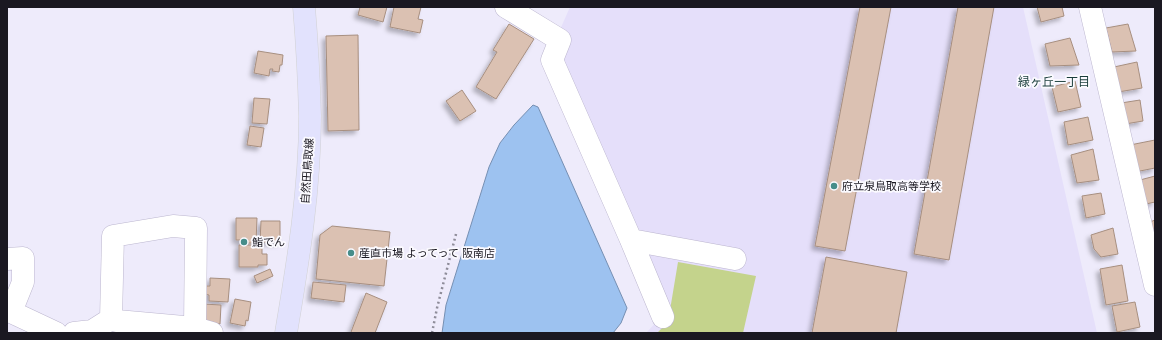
<svg xmlns="http://www.w3.org/2000/svg" width="1162" height="340" font-family="Inter,'Noto Sans JP',sans-serif">
	<defs>
		<filter id="shadow"><feDropShadow dx="-3.5" dy="3.5" stdDeviation="2" flood-color="#0004"/></filter>
	</defs>
	<rect width="100%" height="100%" fill="#eeebfb"/>
	<!-- built -->
	<path fill="#e5dffa" d="M570,7H1023L1097,333H646L662,316L548,57Z"/>
	<!-- green -->
	<path fill="#c4d38c" d="M678,262L756,276L743,333H657L668,322Z"/>
	<!-- water -->
	<path fill="#9dc2f0" stroke="#768fb2" d="M533,105L538,107L627,308L621,323L613,333H442L446,305L489,167L500,143L514,125Z"/>
	<!-- building -->
	<path fill="#dbc1b2" stroke="#a78f80" filter="url(#shadow)" d="M360,7H387L383,22L358,15Z
		M394,7H421L418,19L423,20L420,33L390,27Z
		M860,7H891L845,251L815,246Z
		M958,7H994L949,260L914,254Z
		M1037,7H1062L1064,16L1041,22Z
		M509,24L534,39L496,99L476,87L497,52L493,50Z
		M1128,24L1136,51L1112,52L1106,28Z
		M358,35L359,130L328,131L326,36Z
		M1070,38L1079,65L1050,66L1045,44Z
		M258,51L283,55L282,65H280L279,72L272,71L273,69H270L269,76L254,73Z
		M1137,62L1142,88L1118,92L1114,67Z
		M1075,81L1081,107L1058,112L1052,87Z
		M462,90L476,111L460,121L446,101Z
		M254,98L270,99L267,124L252,123Z
		M1140,100L1143,121L1125,124L1121,103Z
		M1088,117L1093,140L1068,145L1064,122Z
		M250,126L264,128L261,147L247,145Z
		M1155,140V168L1135,172L1130,145Z
		M1093,149L1099,180L1077,183L1071,155Z
		M1155,176V202L1146,204L1140,180Z
		M1101,193L1105,214L1086,218L1082,196Z
		M236,218H257L256,243H240L241,240H236Z
		M1155,220V241L1150,222Z
		M261,221H280V242H260Z
		M332,226L390,232L384,286L316,279L320,235Z
		M1113,228L1118,254L1101,257L1094,249L1091,235Z
		M239,245H262V254H267V265H258V267H239Z
		M826,257L907,272L896,333H812Z
		M1122,265L1128,301L1106,305L1100,269Z
		M270,269L273,276L257,283L254,276Z
		M210,278L230,279L228,302L209,301V295L203,294L204,286H210Z
		M313,282L346,285L344,302L311,298Z
		M366,293L387,302L375,333H353L351,332Z
		M235,299L251,302L248,321L246,320L245,326L230,323Z
		M1135,302L1140,327L1117,332L1112,306Z
		M203,304L221,305L220,324L202,323Z"/>
	<g fill="none" stroke-linecap="round" stroke-linejoin="round">
		<!-- minor casing -->
		<g stroke="#bcb6cf" stroke-width="23">
			<path id="minor" d="M506,7L560,40L552,60L631,240L663,317
				M1090,7L1155,285
				M631,240L735,259
				M7,259L23,258V282L11,312
				M7,310L56,333
				M195,328L196,228L173,226L113,236L111,319L117,321L195,328L212,333
				M74,333L92,331L111,319"/>
		</g>
		<!-- major casing -->
		<g stroke="#d1d1d3" stroke-width="23">
			<path id="major" d="M286,333C298,262 310,189 310,116C309,80 307,43 304,7"/>
		</g>
		<!-- path -->
		<path stroke="#8e8c99" stroke-width="2.5" stroke-dasharray="2 3" stroke-linecap="butt" d="M432,333L437,308L456,234"/>
		<!-- minor -->
		<use href="#minor" stroke="#fff" stroke-width="22"/>
		<!-- major -->
		<use href="#major" stroke="#e2e2fd" stroke-width="22"/>
	</g>
	<!-- markers -->
	<g fill="#468d8a" stroke="#fbfaff" stroke-width="1.5">
		<circle cx="834" cy="186" r="4"/>
		<circle cx="244" cy="242" r="4"/>
		<circle cx="351" cy="253" r="4"/>
	</g>
	<g text-anchor="middle" stroke-width="3.5" stroke-linejoin="round" paint-order="stroke">
		<!-- street labels -->
		<g font-size="11" fill="#1a1821" stroke="#fbfaff">
			<text transform="translate(307 171) rotate(-86)" y="4">自然田鳥取線</text>
		</g>
		<!-- poi labels -->
		<g font-size="11" fill="#1a1821" stroke="#fbfaff" text-anchor="start">
			<text x="842" y="190">府立泉鳥取高等学校</text>
			<text x="252" y="246">鮨でん</text>
			<text x="359" y="257">産直市場 よってって 阪南店</text>
		</g>
		<!-- neighbourhood labels -->
		<g font-size="12" fill="#193c3a" stroke="#fbfaff">
			<text x="1054" y="86">緑ヶ丘一丁目</text>
		</g>
	</g>
	<!-- border -->
	<rect width="1162" height="340" fill="none" stroke="#1a1821" stroke-width="16"/>
</svg>
